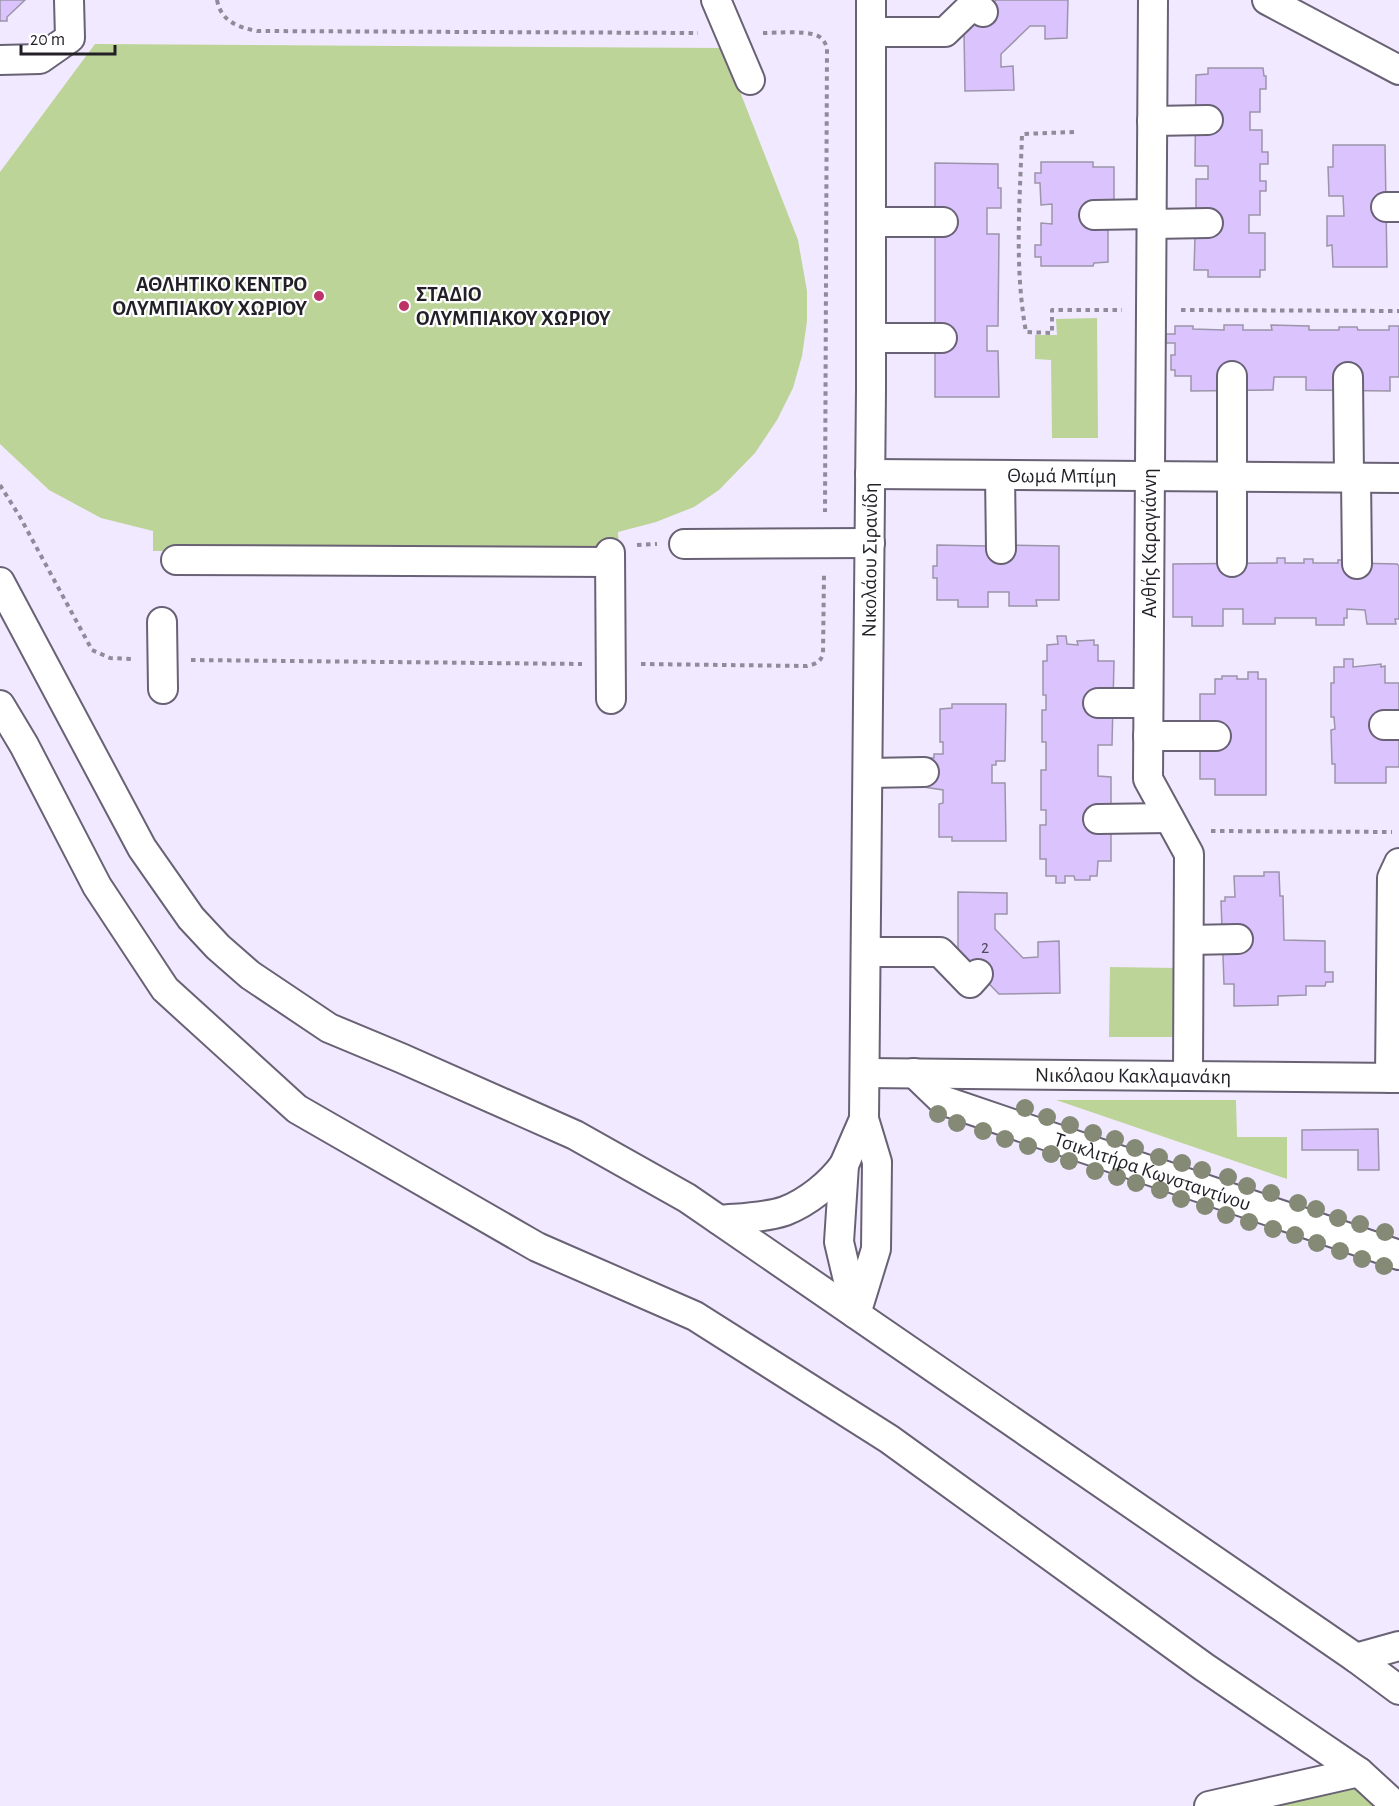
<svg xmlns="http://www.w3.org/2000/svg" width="1399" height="1806" font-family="'Alegreya Sans',sans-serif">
	<rect width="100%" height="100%" fill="#f1e9ff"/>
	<!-- green -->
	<path fill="#bdd498" d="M95,44L723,48L798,240L807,291V321L802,356L793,388L777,420L755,453L719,490L694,507L656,522L618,532L619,553L153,551V531L101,518L49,490L0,444V172Z
		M1097,318L1098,438H1052L1051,360L1035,359V335H1057L1056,319Z
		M1110,967L1177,968V1037H1109Z
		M1056,1100H1236L1237,1137H1287V1179Z
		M1359,1772L1390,1806H1245Z"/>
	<!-- building -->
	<path fill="#dbc4fe" stroke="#9c94a8" stroke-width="1.5" d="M0,0H25L7,17V21H0Z
		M996,0H1068L1067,38L1045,39V26H1030L1001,54V67L1013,66L1014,90L965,91L964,31Z
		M1208,68H1263L1264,76H1266V89H1260V112H1250V130H1262V152H1268V164H1260V181H1266V191H1260V215H1249V233H1265V270H1260V277H1208V270H1194L1195,237H1208V223L1196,213V179H1208V166H1195L1196,75L1208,74Z
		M1333,145H1385L1387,267H1333L1332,245L1327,246V216H1344L1343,196H1329L1328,167H1333Z
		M1041,162H1093V167H1114V204L1108,225V262L1094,263L1093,266H1041V257H1035V245H1041V223L1052,224V204L1041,205L1040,183H1035V173H1041Z
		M935,163L998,164V188H1001V208H987V234H999L998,326H987V351H998L999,397H935Z
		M1224,325H1243V330H1272L1271,325L1309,326V330H1339V327H1357L1358,330H1389V326H1399V377H1390V391L1306,390V377H1274L1273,390L1191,391V376H1175V370H1171V355H1175V343H1166V334H1175V326H1193V329L1224,330Z
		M937,545L987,546V549L1009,545L1059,546V600H1036L1037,606H1009V592H988V607H958V600H937V578H933V566H937Z
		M1277,558H1285V563H1304V559H1313V563H1338V560H1352V563L1397,564L1399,566V619H1395L1396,624H1367L1365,610L1347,609V618H1344V625H1316V618H1275V624H1243V609H1223V626H1192V617H1173V564L1277,563Z
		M1057,636H1066L1067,644L1078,645L1077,641L1094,640V645H1098V661H1114L1112,745H1098V776L1111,777V861H1098L1097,876H1090V880H1075L1074,876H1065V883H1056V876H1046V859H1040V825H1046V810H1041V770H1046V742H1042V710H1046V695H1043V661H1047V645L1058,644Z
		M1344,659H1353V667L1381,664V667L1385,666V683H1399V767H1386V783H1335V764H1332L1331,730L1335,729L1334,717H1331V683H1334V667H1344Z
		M1248,672H1258V679H1266V795H1215V779H1200V694H1215V679H1222V676H1237V679H1248Z
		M952,704H1006L1005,761H996V765H992V783H1005L1006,841H952V837H939V804L943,803V790L924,787V758H934V754H943V742H940V709L952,708Z
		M1264,872H1279L1280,896H1283L1284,940L1325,941V972H1333V982H1326L1325,986H1306V995L1278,996V1005L1234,1006V984H1224L1221,901H1225V897H1235L1234,876H1264Z
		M958,892L1007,893V914H995V929L1023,958L1038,957V942L1059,941L1060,993L999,994L958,952Z
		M1378,1129L1379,1170H1358V1150H1302V1130Z"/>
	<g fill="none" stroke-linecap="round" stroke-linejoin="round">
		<!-- street casing -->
		<g stroke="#696174" stroke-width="32">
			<g id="street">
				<path d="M716,0L750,80"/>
				<path d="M1153,0L1148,779L1189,854L1188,1075"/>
				<path d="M1267,0L1399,70"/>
				<path d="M871,32H945L975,3L983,12"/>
				<path d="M0,60L40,59L70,38L69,0"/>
				<path d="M1152,121L1208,120"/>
				<path d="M1386,207H1399"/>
				<path d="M1094,215L1152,214"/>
				<path d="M871,222H943"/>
				<path d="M1152,224L1208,223"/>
				<path d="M871,338H942"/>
				<path d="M1232,376V562"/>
				<path d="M1348,377L1349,477"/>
				<path id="s1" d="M870,474L1399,478"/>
				<path d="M1000,475L1001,549"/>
				<path d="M1356,478L1357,564"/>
				<path d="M684,544L870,543"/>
				<path d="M610,553L611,699"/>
				<path d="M176,560L610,562"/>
				<path d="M0,582L142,848L191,918L218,947L250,975L329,1028L401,1058L575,1135L687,1198L1356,1658L1399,1690"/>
				<path d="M162,622L163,689"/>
				<path d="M1098,703H1148"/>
				<path d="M0,705L24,745L97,886L165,989L297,1109L537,1247L695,1316L889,1439L1204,1667L1359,1772L1396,1806"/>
				<path d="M1384,725H1399"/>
				<path d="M1148,736H1216"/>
				<path d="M868,773L924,772"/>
				<path d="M1098,819L1169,818"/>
				<path d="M1189,940L1238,939"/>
				<path d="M867,952H940L970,983L978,974"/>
				<path id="s2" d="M866,1073L1399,1078"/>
				<path id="s3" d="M914,1073L942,1100L1399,1255"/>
				<path d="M1390,1078L1392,878L1399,863"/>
				<path d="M719,1220C740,1218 764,1218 785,1211C808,1202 830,1184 844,1165"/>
				<path id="s4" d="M856,1314L876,1249L877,1162L864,1119L871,389V0"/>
				<path d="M856,1314L839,1242L844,1165L864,1119"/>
				<path d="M1356,1658L1399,1646"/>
				<path d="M1209,1806L1359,1772"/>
			</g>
		</g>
		<!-- path -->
		<path stroke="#908a99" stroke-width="4" stroke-dasharray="4.5 4.5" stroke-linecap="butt" d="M217,0C221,21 237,27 257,31L698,33
			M763,33C776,33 814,29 822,39C825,42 826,45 827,48L825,512
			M1074,132L1022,134C1020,200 1014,266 1026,332L1052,333V310H1122
			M1181,310L1399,311
			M0,485L20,517L92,650L110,658L132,659
			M637,545L657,544
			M191,660L582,664
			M641,664L807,666C815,664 820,663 823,654L824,574
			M1211,831L1392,832"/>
		<!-- street -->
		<use href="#street" stroke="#fff" stroke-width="28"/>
	</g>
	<!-- trees -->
	<g fill="#858a76">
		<circle cx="1025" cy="1108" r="9"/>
		<circle cx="938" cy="1114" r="9"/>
		<circle cx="1047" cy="1117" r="9"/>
		<circle cx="957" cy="1123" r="9"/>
		<circle cx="1070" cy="1125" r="9"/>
		<circle cx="983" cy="1131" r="9"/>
		<circle cx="1093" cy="1133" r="9"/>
		<circle cx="1005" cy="1139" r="9"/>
		<circle cx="1115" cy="1139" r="9"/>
		<circle cx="1028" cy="1146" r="9"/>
		<circle cx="1135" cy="1148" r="9"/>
		<circle cx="1051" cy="1154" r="9"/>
		<circle cx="1159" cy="1157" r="9"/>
		<circle cx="1069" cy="1161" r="9"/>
		<circle cx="1182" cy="1163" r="9"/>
		<circle cx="1202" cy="1170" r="9"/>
		<circle cx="1095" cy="1171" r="9"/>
		<circle cx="1117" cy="1177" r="9"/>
		<circle cx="1228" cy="1177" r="9"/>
		<circle cx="1136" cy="1183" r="9"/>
		<circle cx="1247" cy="1186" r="9"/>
		<circle cx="1160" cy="1190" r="9"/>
		<circle cx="1271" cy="1193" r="9"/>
		<circle cx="1181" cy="1199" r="9"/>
		<circle cx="1298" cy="1203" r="9"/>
		<circle cx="1205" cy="1206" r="9"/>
		<circle cx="1316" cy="1209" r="9"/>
		<circle cx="1226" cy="1215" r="9"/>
		<circle cx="1338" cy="1218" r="9"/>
		<circle cx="1249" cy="1222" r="9"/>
		<circle cx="1360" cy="1224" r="9"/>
		<circle cx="1273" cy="1229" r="9"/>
		<circle cx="1385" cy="1232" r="9"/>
		<circle cx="1295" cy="1235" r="9"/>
		<circle cx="1317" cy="1243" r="9"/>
		<circle cx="1340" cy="1251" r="9"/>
		<circle cx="1362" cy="1259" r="9"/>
		<circle cx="1384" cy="1266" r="9"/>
	</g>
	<!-- markers -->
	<g fill="#be3267" stroke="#fff" stroke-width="2">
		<circle cx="319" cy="296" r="6"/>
		<circle cx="404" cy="306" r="6"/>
	</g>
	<g text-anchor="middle" stroke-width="4.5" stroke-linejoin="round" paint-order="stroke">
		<!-- number labels -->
		<g font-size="18" fill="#50485d">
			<text x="985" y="953">2</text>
		</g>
		<!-- poi labels -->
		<g font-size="21" font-weight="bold" fill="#221f27" stroke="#fff" text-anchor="end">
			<text x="307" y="291">ΑΘΛΗΤΙΚΟ ΚΕΝΤΡΟ<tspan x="307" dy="24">ΟΛΥΜΠΙΑΚΟΥ ΧΩΡΙΟΥ</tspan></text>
			<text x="416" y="301" text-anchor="start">ΣΤΑΔΙΟ<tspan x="416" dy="24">ΟΛΥΜΠΙΑΚΟΥ ΧΩΡΙΟΥ</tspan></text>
		</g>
		<!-- street labels -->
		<g font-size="21" fill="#221f27" stroke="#fff">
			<text dy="7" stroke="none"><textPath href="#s1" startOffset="192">Θωμά Μπίμη</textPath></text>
			<text transform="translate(1149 543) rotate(-90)" y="7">Ανθής Καραγιάννη</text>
			<text dy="7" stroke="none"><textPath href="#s4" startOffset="759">Νικολάου Σιρανίδη</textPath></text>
			<text dy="7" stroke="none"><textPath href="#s2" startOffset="267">Νικόλαου Κακλαμανάκη</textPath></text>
			<text dy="7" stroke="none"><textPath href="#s3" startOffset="261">Τσικλιτήρα Κωνσταντίνου</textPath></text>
		</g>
	</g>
	<!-- scale -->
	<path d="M21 45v9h94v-9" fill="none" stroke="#221f27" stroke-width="3"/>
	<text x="30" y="45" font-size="18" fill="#221f27" stroke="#ffffff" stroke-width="4.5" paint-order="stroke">20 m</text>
</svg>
